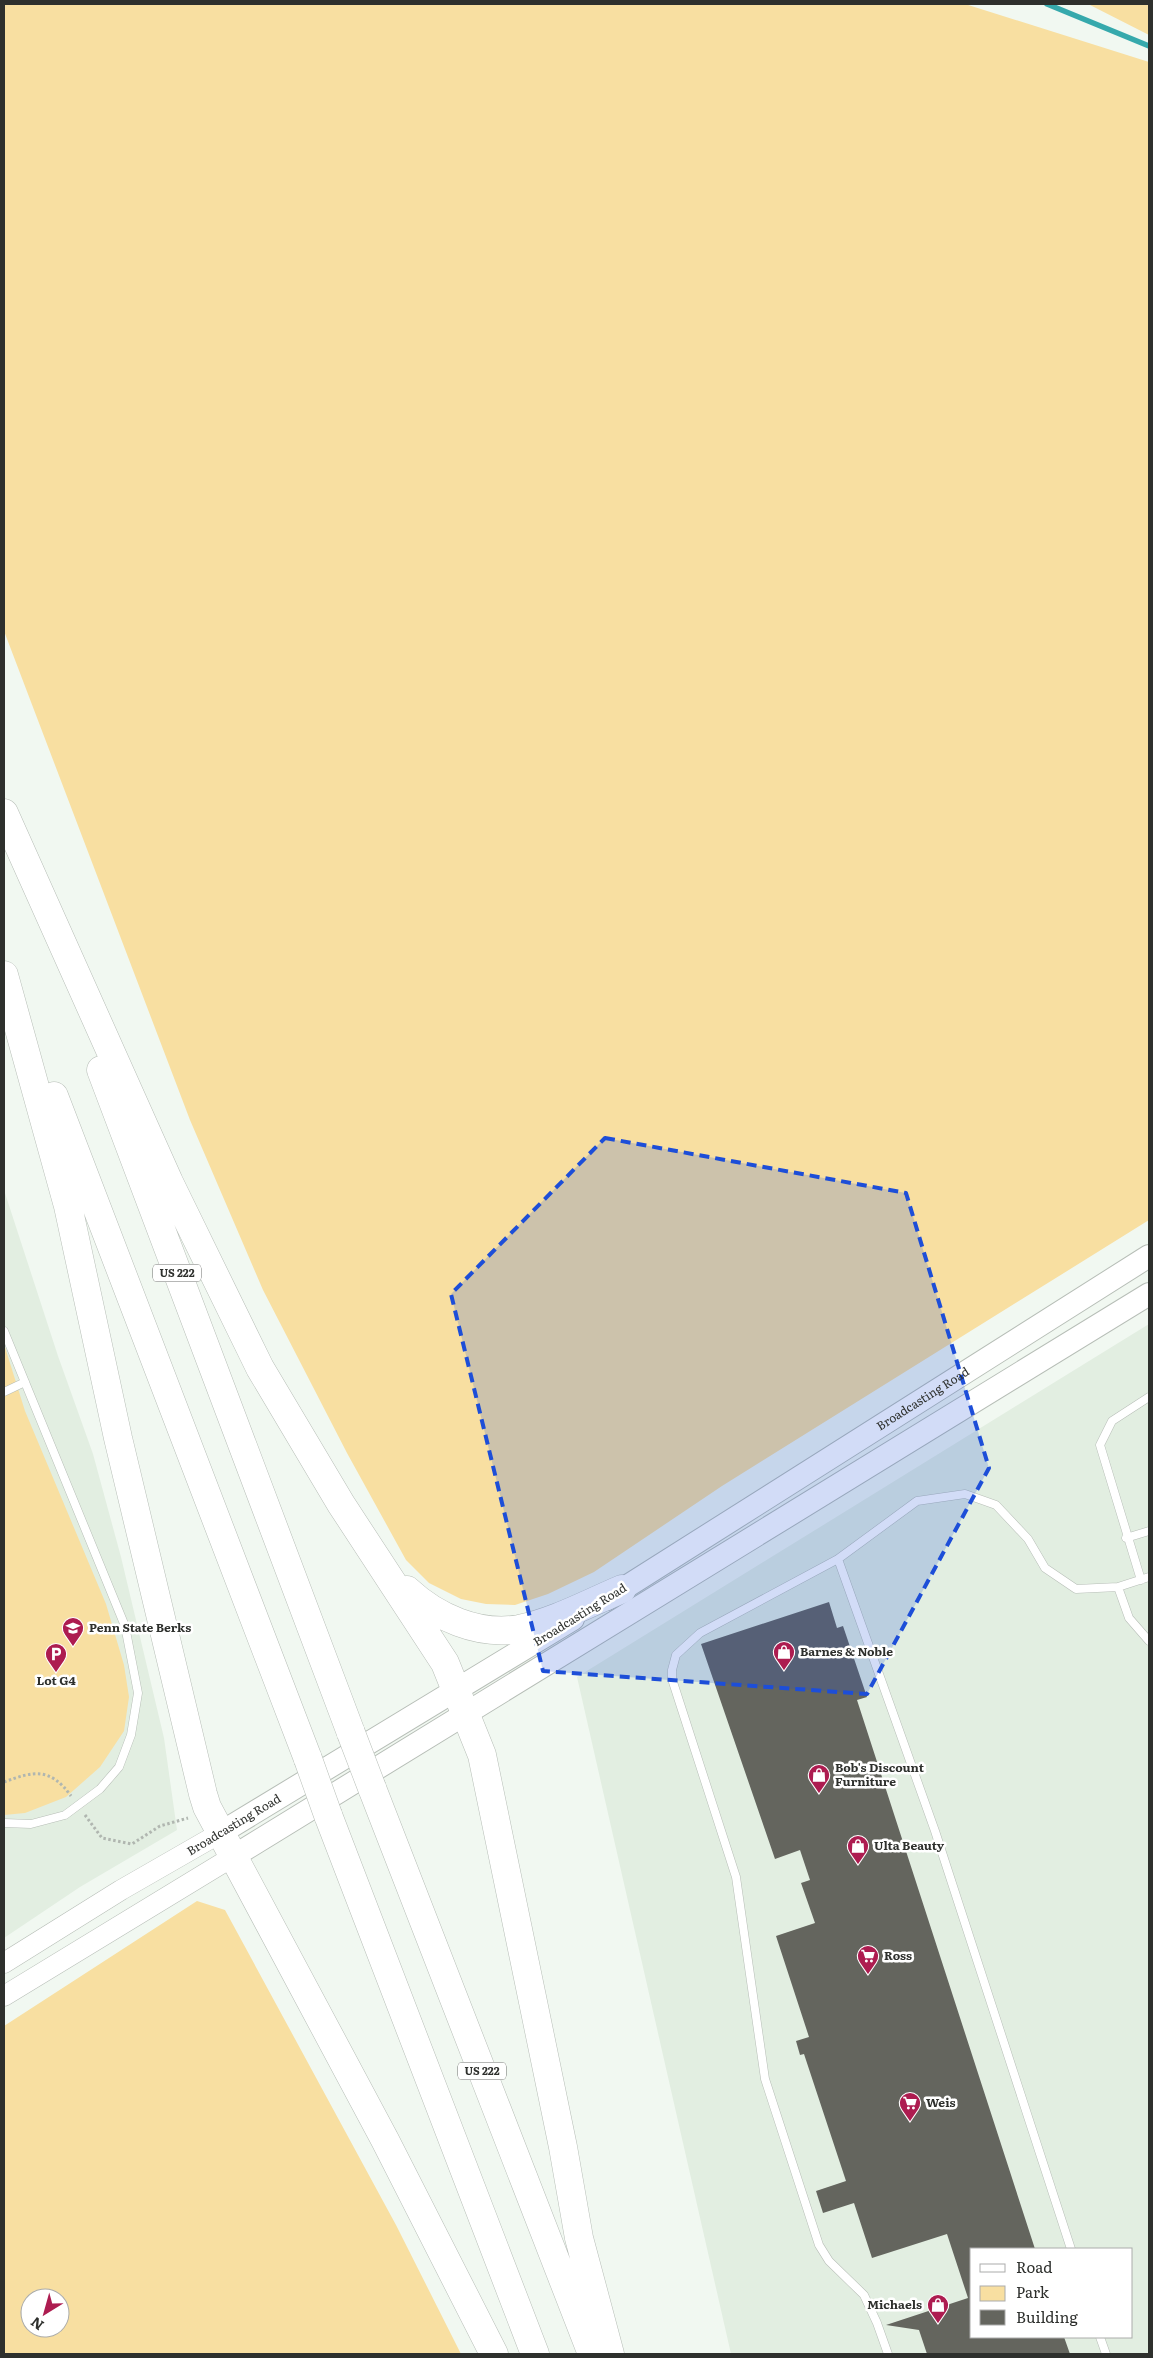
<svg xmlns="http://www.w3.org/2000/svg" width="1153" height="2358" font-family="Literata,serif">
	<rect width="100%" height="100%" fill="#f1f8f1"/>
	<!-- built -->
	<path fill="#e2eee1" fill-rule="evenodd" d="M4,1190L58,1356L93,1454L121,1557L164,1738L177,1830L80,1887L4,1938Z
		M1149,1324V2354H731L577,1677ZM972,2249H1132V2337H972Z"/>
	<!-- green -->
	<path fill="#f8dfa1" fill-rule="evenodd" d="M4,4H965L1149,62V1220L722,1486L594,1572L548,1594L515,1605L486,1604L461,1599L429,1583L406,1560L347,1453L263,1290L190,1120L4,631Z
		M1088,4H1149V35Z
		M4,1344L25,1411L106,1604L124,1665L129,1697L124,1731L100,1767L66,1797L25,1813L4,1815Z
		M197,1901L225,1910L396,2225L461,2354H4V2026ZM30,2298H60V2328H30Z"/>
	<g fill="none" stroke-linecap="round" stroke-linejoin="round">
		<!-- stream -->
		<path stroke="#36a9ac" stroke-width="5.5" d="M1047,4L1149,46"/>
	</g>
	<!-- building -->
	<path fill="#64655e" d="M829,1602L837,1628L843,1626L867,1697L857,1700L1035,2249H972V2337H1064L1070,2354H927L919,2330L886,2325L968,2298L947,2234L872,2258L854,2203L823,2213L816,2191L846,2181L804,2054L800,2055L796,2041L809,2037L776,1936L815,1923L801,1883L810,1880L800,1850L775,1859L701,1644Z"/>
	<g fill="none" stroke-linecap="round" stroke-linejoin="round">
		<!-- service casing -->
		<g stroke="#b7beb7" stroke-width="9">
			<path id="service" d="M4,1331L125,1626L138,1693L131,1735L119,1767L100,1789L65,1815L31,1824L4,1823
				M4,1392L25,1382
				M1126,1538L1149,1531
				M838,1559L935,1831L1071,2249
				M1141,1580L1100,1445L1112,1421L1149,1397
				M1118,1587L1129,1618L1149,1641
				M1100,2337L1106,2354
				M888,2354L877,2323L864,2295L829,2261L819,2245L765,2079L736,1877L672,1679V1670L676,1655L700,1633L838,1559L917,1501L965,1494L996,1505L1028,1539L1045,1568L1076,1589L1118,1587L1149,1577"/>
		</g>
		<!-- tertiary casing -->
		<g stroke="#b7beb7" stroke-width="21">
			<path id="tertiary" d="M4,1963L121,1890L222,1832
				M4,1996L234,1856"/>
		</g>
		<!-- secondary casing -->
		<g stroke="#b7beb7" stroke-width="24">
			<g id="secondary">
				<path id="s1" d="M607,1599L1149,1256"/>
				<path d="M222,1832L573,1619"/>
				<path d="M234,1856L1149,1294"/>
			</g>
		</g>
		<!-- motorway casing -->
		<g stroke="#b7beb7" stroke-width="29">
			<path id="motorway" d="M4,813L169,1182L260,1368L341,1504L445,1663L482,1755L563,2147L579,2238L610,2354
				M4,975L68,1206L118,1438L203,1794L207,1807L385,2140L494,2354
				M101,1070L351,1733
				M54,1096L308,1759
				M407,1590C436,1617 478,1636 519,1629C554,1622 589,1603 622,1589
				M372,1788L592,2354
				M328,1815L535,2354"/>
		</g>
		<!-- path -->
		<path stroke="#b0b6b0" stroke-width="3" stroke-dasharray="2.5 2.5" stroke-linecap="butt" d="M4,1782C34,1771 50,1767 71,1796
			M85,1815L102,1838L132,1844L160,1826L188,1818"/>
		<!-- service -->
		<use href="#service" stroke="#fff" stroke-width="8"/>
		<!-- tertiary -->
		<use href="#tertiary" stroke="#fff" stroke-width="20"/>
		<!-- secondary -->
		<use href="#secondary" stroke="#fff" stroke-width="22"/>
		<!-- motorway -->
		<use href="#motorway" stroke="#fff" stroke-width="28"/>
		<!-- motorway-bridge casing -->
		<g stroke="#b7beb7" stroke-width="29" stroke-linecap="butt">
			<path id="motorway-bridge" d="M351,1733L372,1788
				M308,1759L328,1815"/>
		</g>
		<!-- motorway-bridge -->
		<use href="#motorway-bridge" stroke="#fff" stroke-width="28"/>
	</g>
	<!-- marked area -->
	<path fill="#1d4ed8" fill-opacity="0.2" stroke="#1d4ed8" stroke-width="4" stroke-dasharray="10 6" stroke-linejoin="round" d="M605,1138L906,1193L989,1468L867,1694L543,1671L451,1294Z"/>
	<!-- icons -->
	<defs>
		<g id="university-pin" transform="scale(1.125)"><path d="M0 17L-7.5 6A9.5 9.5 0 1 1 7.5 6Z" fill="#ad1c50" stroke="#fff"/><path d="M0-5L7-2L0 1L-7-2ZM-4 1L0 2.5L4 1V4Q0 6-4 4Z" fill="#fff"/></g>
		<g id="shop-pin" transform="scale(1.125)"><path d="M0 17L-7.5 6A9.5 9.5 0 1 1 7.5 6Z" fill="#ad1c50" stroke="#fff"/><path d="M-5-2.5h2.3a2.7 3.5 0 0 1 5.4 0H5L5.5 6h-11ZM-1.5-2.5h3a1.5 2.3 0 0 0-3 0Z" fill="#fff"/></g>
		<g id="parking-pin" transform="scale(1.125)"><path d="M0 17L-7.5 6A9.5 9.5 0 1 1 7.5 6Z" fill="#ad1c50" stroke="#fff"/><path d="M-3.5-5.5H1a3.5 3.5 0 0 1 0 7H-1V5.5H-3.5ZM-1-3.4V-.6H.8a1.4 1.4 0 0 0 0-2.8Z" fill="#fff"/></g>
		<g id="supermarket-pin" transform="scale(1.125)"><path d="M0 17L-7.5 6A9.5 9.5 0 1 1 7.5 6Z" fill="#ad1c50" stroke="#fff"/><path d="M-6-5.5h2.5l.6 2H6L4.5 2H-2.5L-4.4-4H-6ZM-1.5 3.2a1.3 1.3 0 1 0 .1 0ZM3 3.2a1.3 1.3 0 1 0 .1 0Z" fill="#fff"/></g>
	</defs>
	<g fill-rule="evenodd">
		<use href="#university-pin" x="73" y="1628"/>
		<use href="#shop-pin" x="784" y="1652"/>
		<use href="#parking-pin" x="56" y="1654"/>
		<use href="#shop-pin" x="819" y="1775"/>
		<use href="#shop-pin" x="858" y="1846"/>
		<use href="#supermarket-pin" x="868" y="1956"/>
		<use href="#supermarket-pin" x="910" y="2103"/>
		<use href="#shop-pin" x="938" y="2305"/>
	</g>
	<g text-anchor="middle" stroke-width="5" stroke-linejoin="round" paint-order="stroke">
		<!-- shield labels -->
		<g fill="#fff" stroke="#6d6e6c" stroke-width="1">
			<rect x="153" y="1264.5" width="48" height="17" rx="4"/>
			<rect x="458" y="2062.5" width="48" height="17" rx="4"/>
		</g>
		<g font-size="11" font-weight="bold" fill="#2e302d">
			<text x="177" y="1277">US 222</text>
			<text x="482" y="2075">US 222</text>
		</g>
		<!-- street labels -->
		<g font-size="12" fill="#2e302d" stroke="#fff">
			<text dy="4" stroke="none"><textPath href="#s1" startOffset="374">Broadcasting Road</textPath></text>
			<text transform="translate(580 1615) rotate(-32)" y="4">Broadcasting Road</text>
			<text transform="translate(234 1825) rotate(-31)" y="4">Broadcasting Road</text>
		</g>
		<!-- poi labels -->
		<g font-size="12" font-weight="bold" fill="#2e302d" stroke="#fff" text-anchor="start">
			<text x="89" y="1632">Penn State Berks</text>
			<text x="800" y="1656">Barnes &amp; Noble</text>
			<text x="56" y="1685" text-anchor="middle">Lot G4</text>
			<text x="835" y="1772">Bob's Discount<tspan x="835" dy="14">Furniture</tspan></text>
			<text x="874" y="1850">Ulta Beauty</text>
			<text x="884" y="1960">Ross</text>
			<text x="926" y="2107">Weis</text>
			<text x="922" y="2309" text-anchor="end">Michaels</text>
		</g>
	</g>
	<!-- border -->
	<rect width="1153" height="2358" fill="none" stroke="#2e302d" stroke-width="10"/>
	<!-- legend -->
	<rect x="970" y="2248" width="162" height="90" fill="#ffffff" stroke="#abacab"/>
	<rect x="980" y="2264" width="25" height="8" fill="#ffffff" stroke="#abacab"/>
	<text x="1016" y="2273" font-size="15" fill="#2e302d">Road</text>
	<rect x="980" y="2286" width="25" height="15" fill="#f8dfa1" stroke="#abacab"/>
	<text x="1016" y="2298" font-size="15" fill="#2e302d">Park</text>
	<rect x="980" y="2310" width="25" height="15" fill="#64655e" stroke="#abacab"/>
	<text x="1016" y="2323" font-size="15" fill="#2e302d">Building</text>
	<!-- north arrow -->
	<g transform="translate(45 2313) rotate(217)"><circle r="24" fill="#ffffff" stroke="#abacab"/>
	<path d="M0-4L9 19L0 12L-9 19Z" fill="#ad1c50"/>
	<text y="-8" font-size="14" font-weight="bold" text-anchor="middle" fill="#2e302d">N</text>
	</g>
</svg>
